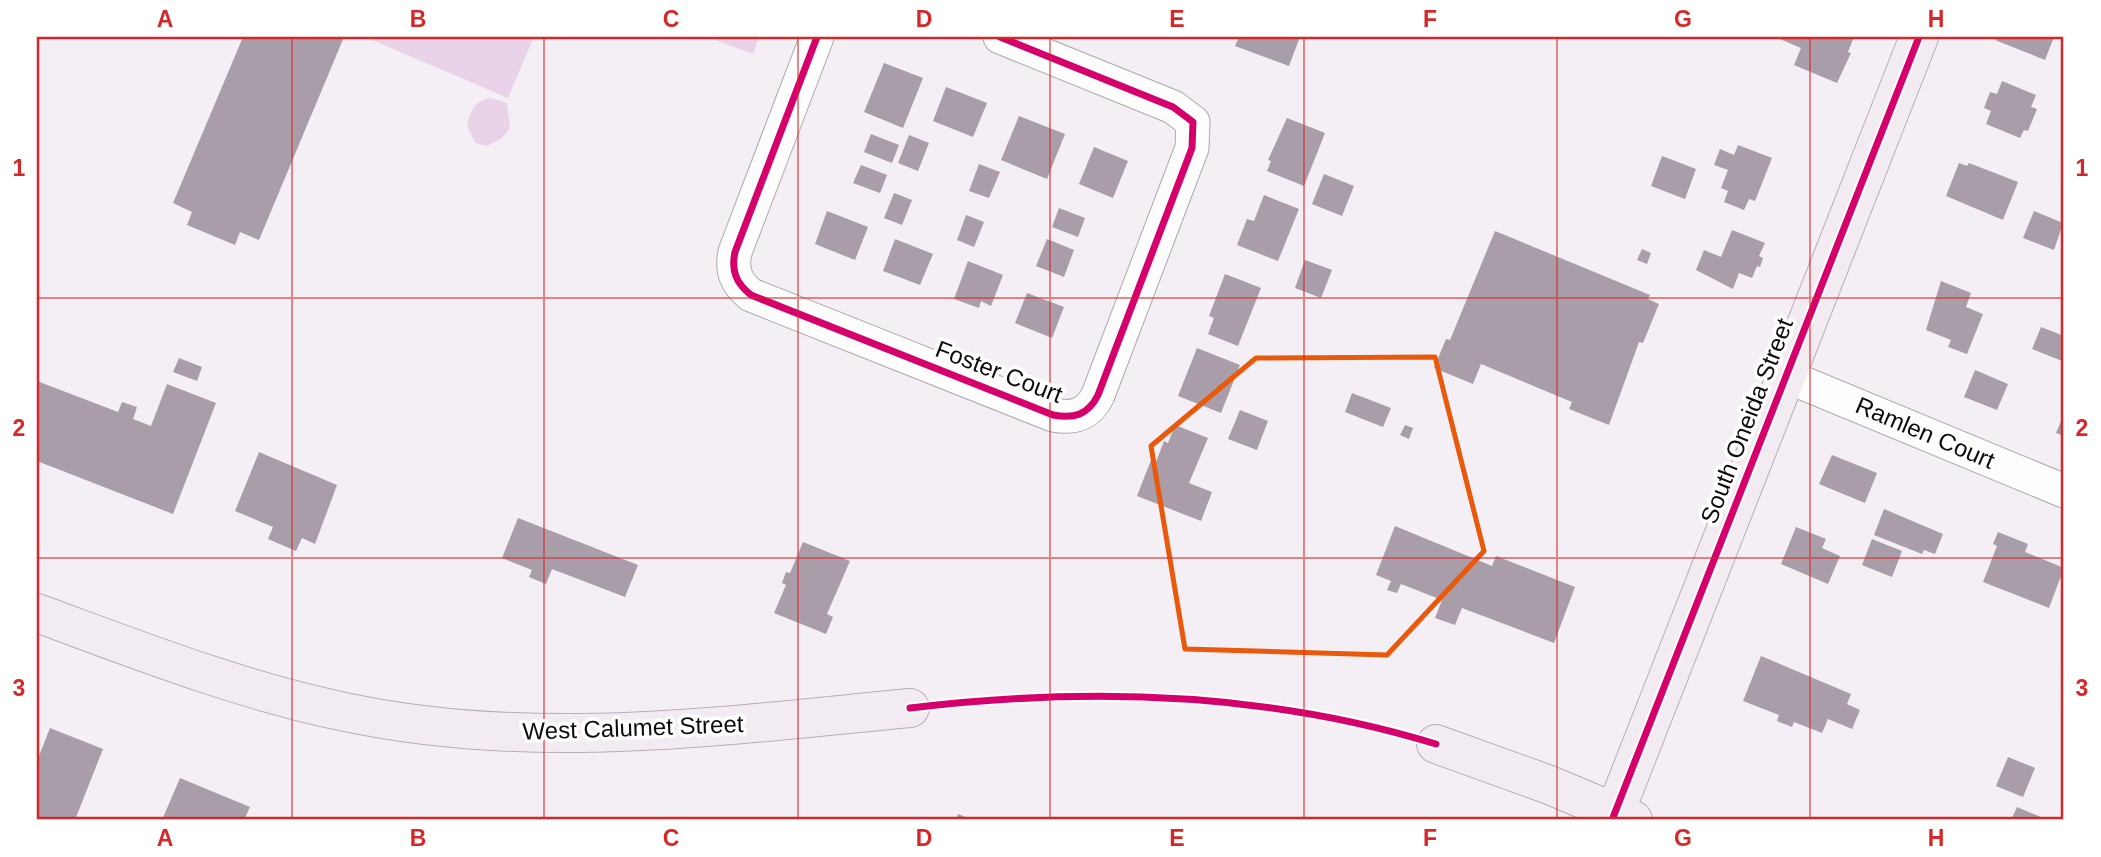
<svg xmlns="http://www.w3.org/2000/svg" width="2101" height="857" font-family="Arial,sans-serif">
	<rect width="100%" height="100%" fill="#f4eff4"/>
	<!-- green -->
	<path fill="#e8d3e9" d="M365,37H534L508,98Z
		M707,37H759L753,54Z
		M491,98L507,103L510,128L502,138L487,146L475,143L467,125C471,109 475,101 491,98Z"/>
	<!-- building -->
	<path fill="#a89da8" d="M243,37H344L259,240L240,232L235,245L187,225L192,212L173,203Z
		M1239,37H1300L1289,66L1235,46Z
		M1775,37H1854L1848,52L1851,53L1837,83L1794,65L1801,48Z
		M1997,37H2054L2045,60L1995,40Z
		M884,63L923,78L903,128L864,112Z
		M2002,81L2036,95L2031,107L2037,109L2028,131L2024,130L2020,138L1986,124L1991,111L1984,108L1990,92L1997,94Z
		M946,87L987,103L973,137L933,121Z
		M1019,116L1065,134L1047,179L1001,160Z
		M1287,118L1325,133L1304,186L1267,171L1271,161L1268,160Z
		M871,134L899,145L892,163L864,152Z
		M909,135L929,143L918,171L898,163Z
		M1738,145L1772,158L1755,201L1749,199L1744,210L1724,202L1728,191L1721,188L1728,170L1714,165L1720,149L1734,155Z
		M1094,147L1128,161L1113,198L1079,184Z
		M1662,156L1696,169L1685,199L1651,186Z
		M1959,163L1967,166L1969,163L2018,182L2003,220L1946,196Z
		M979,164L1000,172L989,198L969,191Z
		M861,165L887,175L880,193L853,183Z
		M1324,174L1354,186L1342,216L1312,204Z
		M894,193L912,200L902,225L884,218Z
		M1264,195L1299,209L1278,261L1237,245L1247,219L1254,221Z
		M1059,208L1085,218L1078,237L1052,227Z
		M827,211L868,227L855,260L815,244Z
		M2034,211L2063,223L2054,250L2023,238Z
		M966,215L984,222L974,247L957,240Z
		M1732,230L1765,243L1759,256L1763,258L1760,267L1757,266L1752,278L1739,273L1733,289L1696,270L1704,250L1721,257Z
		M1495,231L1650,295L1648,299L1659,304L1643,343L1639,342L1609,425L1569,409L1572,402L1481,364L1473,384L1434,368L1446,339L1450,340Z
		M895,239L933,254L920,285L883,271Z
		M1047,239L1074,250L1064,277L1036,266Z
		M1642,249L1651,253L1647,264L1637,260Z
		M1305,260L1332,270L1321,298L1295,288Z
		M968,261L1003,275L991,306L981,301L979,308L954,299Z
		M1225,274L1261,288L1238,346L1208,334L1214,318L1209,316Z
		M1941,281L1971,293L1966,307L1983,314L1967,354L1948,347L1951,340L1926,330Z
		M1027,293L1064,307L1052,338L1015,323Z
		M2041,327L2064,336L2062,361L2032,349Z
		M1197,348L1240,365L1221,413L1178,396Z
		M179,358L202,367L197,381L173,372Z
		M1975,370L2008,384L1997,410L1964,397Z
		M37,381L118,412L122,402L137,407L133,419L151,426L167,384L216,403L173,514L37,461Z
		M1352,393L1391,408L1383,427L1345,412Z
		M1240,410L1268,421L1257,450L1228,439Z
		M2064,414V436L2056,433Z
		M1175,425L1208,438L1189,483L1212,492L1201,521L1137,496L1151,460L1156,462L1164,441L1168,443Z
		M1405,425L1413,428L1409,439L1400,435Z
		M259,452L337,485L315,544L302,538L296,551L268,539L273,527L235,511Z
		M1832,455L1877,473L1865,503L1819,484Z
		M1884,509L1943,534L1935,554L1924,550L1922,554L1874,535Z
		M518,518L638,565L625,597L552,569L546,584L529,577L532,570L502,558Z
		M1395,526L1492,566L1496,556L1575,587L1554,643L1462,608L1455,625L1435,618L1442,600L1401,584L1397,593L1387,590L1391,581L1376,575Z
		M1796,527L1826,539L1822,548L1840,556L1828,584L1781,564Z
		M1998,532L2028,544L2025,552L2064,568L2049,608L1983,582L1997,546L1993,544Z
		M1872,539L1902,551L1892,577L1862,565Z
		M803,542L850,561L827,614L833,617L826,634L774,613L786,585L782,583L786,572L790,573Z
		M1761,656L1851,694L1847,704L1860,710L1852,729L1828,719L1822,733L1794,722L1792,727L1777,721L1779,715L1743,701Z
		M50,728L103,749L75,820H37V761Z
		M2008,757L2035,768L2023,797L1996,786Z
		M180,778L250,807L244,820H162Z
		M2017,807L2048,820H2011Z
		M958,814L973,820H956Z"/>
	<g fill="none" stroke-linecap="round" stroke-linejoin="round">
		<!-- minor casing -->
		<g stroke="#aca9ac" stroke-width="35">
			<path id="minor" d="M817,37L735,252C731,271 736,283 751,295L1053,415C1074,419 1088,415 1098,395L1192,148L1193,122L1173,107L1000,37
				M1786,376L2064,491"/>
		</g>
		<!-- major casing -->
		<g stroke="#b9acb9" stroke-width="40">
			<path id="major" d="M37,613C138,650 239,690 345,712C533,752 721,726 910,708
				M1436,744L1547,784L1633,820
				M1612,820L1919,37"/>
		</g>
		<!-- minor -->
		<use href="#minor" stroke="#fdfdfd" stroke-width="33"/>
		<!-- major -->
		<use href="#major" stroke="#f2ecf2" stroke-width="38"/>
		<!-- cycleway casing -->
		<g stroke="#fff" stroke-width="11">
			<path id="cycleway" d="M817,37L735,252C731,271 736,283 751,295L1053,415C1074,419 1088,415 1098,395L1192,148L1193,122L1173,107L1000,37
				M910,708C1085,687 1267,692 1436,744
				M1612,820L1919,37"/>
		</g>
		<!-- cycleway -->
		<use href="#cycleway" stroke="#d6006c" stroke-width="7"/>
	</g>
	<!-- marked area -->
	<path fill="none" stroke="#e8590c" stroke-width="5" stroke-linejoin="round" d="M1435,357L1484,551L1387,655L1185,649L1151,446L1256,358Z"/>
	<!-- grid -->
	<path fill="none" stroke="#d62828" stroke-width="2" stroke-opacity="0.55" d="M292,37V820M544,37V820M798,37V820M1050,37V820M1304,37V820M1557,37V820M1810,37V820M37,298H2064M37,558H2064"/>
	<g text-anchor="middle" stroke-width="7" stroke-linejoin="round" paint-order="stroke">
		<!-- street labels -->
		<g font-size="24" fill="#0d0b0e" stroke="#fff">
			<text transform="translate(999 372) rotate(21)" y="8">Foster Court</text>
			<text transform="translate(1747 421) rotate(-69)" y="8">South Oneida Street</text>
			<text transform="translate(1925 433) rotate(23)" y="8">Ramlen Court</text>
			<text transform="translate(633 728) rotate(-2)" y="8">West Calumet Street</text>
		</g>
	</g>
	<!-- border -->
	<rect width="2101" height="857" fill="none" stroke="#ffffff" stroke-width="77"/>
	<rect x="38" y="38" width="2024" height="780" fill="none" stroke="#d62828" stroke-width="2.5"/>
	<g font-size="23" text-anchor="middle" font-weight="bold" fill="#d62828">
		<text x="165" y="27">A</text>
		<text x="418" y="27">B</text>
		<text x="671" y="27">C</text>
		<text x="924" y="27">D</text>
		<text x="1177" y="27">E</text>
		<text x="1430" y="27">F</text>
		<text x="1683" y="27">G</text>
		<text x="1936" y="27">H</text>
		<text x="19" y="176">1</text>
		<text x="2082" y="176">1</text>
		<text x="19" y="436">2</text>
		<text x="2082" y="436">2</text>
		<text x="19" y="696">3</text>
		<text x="2082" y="696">3</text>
		<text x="165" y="846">A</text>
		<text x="418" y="846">B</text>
		<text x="671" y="846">C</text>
		<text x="924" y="846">D</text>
		<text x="1177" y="846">E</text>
		<text x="1430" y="846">F</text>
		<text x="1683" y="846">G</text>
		<text x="1936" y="846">H</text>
	</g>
</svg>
